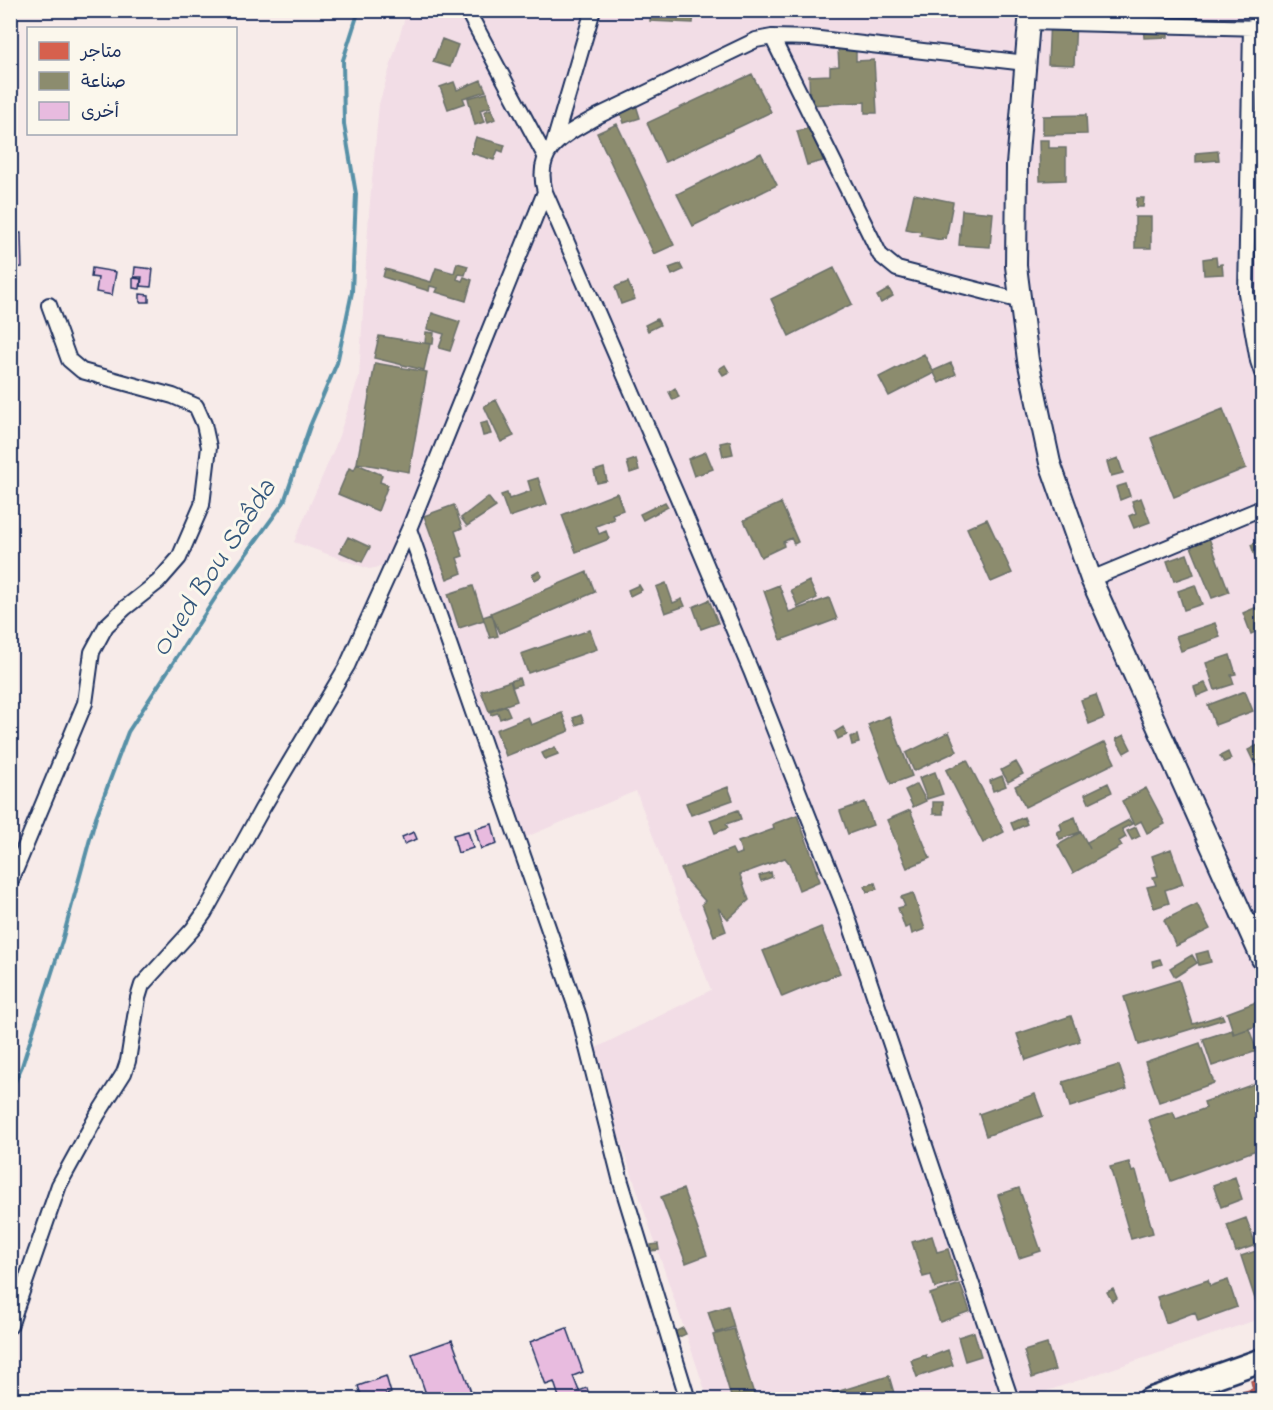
<svg xmlns="http://www.w3.org/2000/svg" width="1273" height="1410" font-family="'Indie Flower','Playpen Sans Arabic',sans-serif">
	<rect width="100%" height="100%" fill="#f7ebe9"/>
	<filter id="ink" filterUnits="userSpaceOnUse"><feTurbulence type="fractalNoise" baseFrequency=".0167" numOctaves="2"/><feDisplacementMap in="SourceGraphic" scale="12" xChannelSelector="R" yChannelSelector="G"/><feConvolveMatrix kernelMatrix="1 2 1 2 8 2 1 2 1" color-interpolation-filters="sRGB"/></filter>
	<g filter="url(#ink)">
		<!-- built -->
		<path fill="#f2dde6" d="M407,11H1262V1318L1044,1392L1015,1399H708L590,1051L711,990L636,791L519,840L427,558L369,569L294,542L335,447L359,377L369,213L379,104Z"/>
		<!-- shops -->
		<path fill="#d6604d" stroke="#9e5152" stroke-width="1.5" d="M1262,1378V1400H1214L1253,1389L1251,1381Z"/>
		<!-- industry -->
		<path fill="#8c8c6e" stroke="#6a7069" stroke-width="1.5" d="M651,10H694L693,23L650,21Z
			M1050,17L1076,18L1074,65L1048,64Z
			M1143,22H1168V37L1144,38Z
			M442,39L458,45L450,67L433,62Z
			M856,48V61L874,60L877,113H865V102L810,105L809,76L830,75V67L839,66L838,49Z
			M752,74L771,112L665,162L647,123Z
			M481,80L486,91L463,98L465,103L448,109L440,87L454,82L457,90Z
			M487,93L491,107L480,110L484,122L475,125L468,98Z
			M636,105L640,118L624,123L620,110Z
			M491,109L495,119L488,122L484,112Z
			M1086,115L1087,134L1043,135V116Z
			M617,124L674,245L654,254L597,133Z
			M814,127L823,161L807,165L797,131Z
			M476,137L505,145L503,152L498,150L494,160L471,153Z
			M1039,140H1049V148H1066V180L1040,181Z
			M1218,151L1219,160L1196,162V153Z
			M761,153L777,185L693,226L677,194Z
			M914,194L953,202L946,239L942,238V240L920,236L921,232L906,229Z
			M1137,198H1144L1143,207H1136Z
			M962,210L993,213L990,247L959,245Z
			M1135,217H1151V248H1135Z
			M1216,257L1217,265L1222,264L1223,274L1204,275L1203,259Z
			M457,263L468,266L465,275L459,274L457,279L462,281L464,277L472,280L466,301L436,292L438,288L430,286L429,291L383,277L385,269L431,282L436,268L454,273Z
			M680,264L683,270L672,275L669,268Z
			M834,268L852,304L789,336L771,299Z
			M628,282L635,299L621,304L615,287Z
			M889,289L893,296L881,303L877,296Z
			M432,313L460,322L450,351L439,348L444,334L427,329Z
			M657,319L660,325L648,331L645,325Z
			M426,332L434,333L433,344L425,343Z
			M379,336L430,344L424,370L374,358Z
			M924,354L933,371L951,363L956,374L939,383L934,373L889,396L879,377Z
			M375,363L427,372L409,472L357,463Z
			M725,365L729,372L723,375L719,369Z
			M675,388L679,397L673,400L669,392Z
			M496,400L514,436L501,442L484,406Z
			M1223,409L1246,468L1174,497L1151,438Z
			M487,422L491,434L483,436L480,424Z
			M730,441L733,454L723,456L720,443Z
			M706,452L713,469L694,476L688,459Z
			M1118,458L1123,473L1111,476L1107,462Z
			M636,459L639,470L630,473L627,462Z
			M357,464L382,475L380,482L388,485L378,511L338,494L349,468L354,470Z
			M604,468L607,481L597,483L594,471Z
			M538,478L547,504L509,517L501,495L507,493L509,499L531,491L528,481Z
			M1126,484L1130,496L1120,500L1116,487Z
			M617,493L623,510L612,514L614,519L596,526L599,534L606,531L609,539L576,552L562,515Z
			M488,497L496,507L467,526L461,518Z
			M1141,498L1150,522L1134,528L1129,516L1136,513L1132,501Z
			M665,502L668,507L643,520L640,514Z
			M781,503L798,542L794,544L791,538L783,542L784,546L761,557L744,520Z
			M454,505L462,528L455,531L463,556L457,558L462,573L447,579L424,516Z
			M987,519L1012,573L991,582L967,528Z
			M348,537L370,547L362,562L340,552Z
			M1209,538L1229,592L1212,598L1190,544Z
			M1262,540V564L1258,565L1251,545Z
			M1187,554L1194,574L1174,581L1167,561Z
			M539,571L542,576L535,580L532,575Z
			M587,572L595,592L500,633L491,613Z
			M809,581L817,598L798,607L791,590Z
			M666,583L673,603L682,599L685,606L665,613L656,587Z
			M639,585L642,590L630,596L628,590Z
			M779,585L789,612L829,598L837,619L781,640L764,591Z
			M1195,585L1202,604L1184,610L1178,591Z
			M473,586L484,620L459,628L448,594Z
			M709,600L718,623L701,629L693,607Z
			M1262,605V629L1251,634L1243,613Z
			M492,614L498,636L490,638L483,617Z
			M1215,623L1220,637L1181,651L1176,636Z
			M590,630L597,649L528,673L521,654Z
			M1230,655L1236,674L1231,675L1234,684L1215,690L1206,663Z
			M519,678L521,684L513,687L511,681Z
			M510,681L517,701L489,711L481,691Z
			M1205,683L1209,691L1197,696L1194,687Z
			M1245,691L1253,711L1215,725L1208,705Z
			M1096,695L1104,718L1089,724L1081,700Z
			M506,706L510,715L500,719L498,713L491,715L490,712Z
			M562,713L569,731L506,756L496,730L528,717L531,725Z
			M581,715L584,722L576,725L573,718Z
			M889,716L912,776L891,784L868,725Z
			M843,727L847,735L838,739L835,732Z
			M949,732L957,751L914,771L906,753Z
			M857,735L859,743L852,745L850,737Z
			M1124,735L1131,749L1124,753L1116,739Z
			M1105,742L1115,763L1025,807L1015,786Z
			M1258,745L1262,754V774L1260,775L1248,750Z
			M555,747L558,754L545,759L542,753Z
			M1228,752L1231,759L1224,762L1220,756Z
			M967,760L1004,832L983,843L946,770Z
			M1016,762L1023,774L1008,782L1001,770Z
			M935,772L943,794L927,799L919,778Z
			M1002,776L1006,786L993,791L990,781Z
			M1108,783L1112,792L1089,803L1085,794Z
			M917,784L926,801L913,807L905,790Z
			M728,787L733,800L691,815L686,803Z
			M1146,788L1165,824L1147,833L1141,821L1134,825L1122,801Z
			M865,802L873,825L848,834L840,811Z
			M933,802H943V814H933Z
			M738,810L741,819L726,824L728,828L715,833L710,820Z
			M910,810L930,858L907,868L887,820Z
			M797,815L818,872L815,868L820,881L799,890L789,863L785,858L741,874L740,875L749,900L728,919L718,908L726,931L714,936L702,904L705,901L685,879L681,869L732,849L735,855L742,853L738,842L774,829L773,824Z
			M1024,817L1027,824L1014,830L1011,823Z
			M1075,817L1080,832L1060,839L1057,832L1062,830L1060,823Z
			M1129,820L1132,824L1122,829L1126,837L1119,841L1122,846L1073,873L1058,845L1081,832L1090,849L1087,842Z
			M1136,827L1140,836L1132,840L1127,831Z
			M1171,849L1183,884L1165,890L1169,903L1154,908L1147,887L1156,885L1153,877L1158,876L1152,856Z
			M771,872L772,877L761,881L759,876Z
			M875,883L877,889L867,892L865,886Z
			M913,893L925,929L912,934L910,926L905,928L898,908L905,906L901,897Z
			M1197,904L1210,929L1176,946L1164,920Z
			M821,927L840,973L782,997L763,951Z
			M1208,951L1211,962L1199,965L1196,954Z
			M1192,955L1197,963L1175,977L1170,968Z
			M1160,959L1162,964L1153,967L1152,961Z
			M1179,980L1193,1024L1222,1015L1224,1019L1139,1045L1124,997Z
			M1259,1001L1262,1011V1024L1234,1034L1227,1013Z
			M1071,1016L1080,1041L1026,1060L1017,1034Z
			M1249,1029L1257,1051L1212,1066L1203,1039L1232,1030L1233,1034Z
			M1200,1043L1214,1083L1159,1102L1145,1062Z
			M1119,1065L1127,1089L1070,1107L1063,1082Z
			M1262,1081V1148L1171,1181L1149,1120L1173,1112L1176,1119L1206,1108L1204,1102Z
			M1035,1094L1043,1116L986,1136L979,1114Z
			M1129,1162L1132,1172L1136,1171L1153,1233L1131,1239L1110,1167Z
			M1235,1177L1242,1199L1221,1207L1213,1185Z
			M1019,1188L1041,1251L1019,1258L998,1195Z
			M683,1189L707,1255L686,1263L661,1197Z
			M1246,1218L1256,1245L1236,1252L1227,1225Z
			M932,1236L937,1252L948,1249L958,1282L935,1288L931,1275L923,1277L912,1242Z
			M658,1244L659,1250L651,1251V1245Z
			M1262,1249V1303L1257,1305L1241,1256Z
			M1208,1280L1210,1286L1228,1280L1237,1307L1198,1321L1195,1312L1166,1323L1157,1297Z
			M960,1284L970,1311L940,1322L930,1294Z
			M1113,1289L1117,1298L1112,1301L1107,1292Z
			M728,1306L734,1327L715,1333L708,1312Z
			M683,1328L686,1334L677,1338L674,1332Z
			M734,1329L754,1394L737,1400H732L713,1335Z
			M974,1332L981,1356L965,1361L958,1337Z
			M1047,1344L1055,1370L1032,1378L1024,1351Z
			M948,1350L953,1365L917,1377L911,1360L926,1355L927,1358Z
			M889,1376L896,1400H810Z"/>
		<g fill="none" stroke-linecap="round" stroke-linejoin="round">
			<!-- stream -->
			<path stroke="#5790a7" stroke-width="4" d="M10,1093L22,1066L62,941L96,817L128,732L223,586L284,502L310,426L337,363L352,292L356,194L344,124L343,60L359,10"/>
		</g>
		<!-- building -->
		<path fill="#e8bbdf" stroke="#1b2f5e" stroke-width="1.5" d="M10,233H21L22,267L10,268Z
			M135,267L153,269L151,287L141,286L142,277H134Z
			M92,268L116,272L112,295L96,292L98,278L91,277Z
			M133,278L141,279L140,289L133,288Z
			M140,294L149,295V302H140Z
			M492,824L497,844L481,849L475,829Z
			M468,831L473,848L458,853L453,835Z
			M414,832L417,839L404,844L402,837Z
			M567,1328L583,1372L573,1376L579,1391L587,1388L590,1398L585,1400H553L559,1397L554,1382L546,1385L530,1342Z
			M452,1340L474,1400H418L417,1397L426,1394L412,1354Z
			M386,1376L391,1393L372,1400H363L358,1386Z"/>
		<g fill="none" stroke-linecap="round" stroke-linejoin="round">
			<!-- minor casing -->
			<g stroke="#1b2f5e" stroke-width="18">
				<path id="minor" d="M467,10L545,156
					M1029,22L1262,28
					M1251,27L1246,293L1258,361L1262,373
					M772,37L880,255L897,269L1021,301
					M553,146L593,10
					M409,529L579,1016L621,1182L688,1400
					M1091,579L1262,508
					M10,883L85,703L92,652L106,626L125,608L158,582L179,558L202,505L209,447L204,424L196,406L173,396L82,371L69,360L49,305
					M10,1326L59,1185L98,1114L124,1073L128,1061L138,998L142,985L193,929L205,912L262,809L347,666L409,529L545,192
					M1011,1400L844,906L751,671L678,498L545,192C533,148 565,135 598,116L756,40L772,37L811,38L1026,63"/>
			</g>
			<!-- secondary casing -->
			<g stroke="#1b2f5e" stroke-width="24">
				<path id="secondary" d="M1030,10L1017,165L1016,266L1028,360L1050,463L1091,579L1262,959"/>
			</g>
			<!-- primary casing -->
			<g stroke="#1b2f5e" stroke-width="27">
				<path id="primary" d="M1149,1400L1262,1360"/>
			</g>
			<!-- minor -->
			<use href="#minor" stroke="#fbf7ec" stroke-width="14"/>
			<!-- secondary -->
			<use href="#secondary" stroke="#fbf7ec" stroke-width="20"/>
			<!-- primary -->
			<use href="#primary" stroke="#fbf7ec" stroke-width="22"/>
		</g>
	</g>
	<g text-anchor="middle" stroke-width="6" stroke-linejoin="round" paint-order="stroke">
		<!-- water labels -->
		<g font-size="28" font-style="italic" fill="#34577c" stroke="#fbf7ec">
			<text transform="translate(212 567) rotate(-57)" y="10">Oued Bou Saâda</text>
		</g>
	</g>
	<!-- margin -->
	<rect width="1273" height="1410" fill="none" stroke="#fbf7ec" stroke-width="36"/>
	<rect x="18" y="18" width="1237" height="1374" fill="none" stroke="#1b2f5e" stroke-width="2" filter="url(#ink)"/>
	<!-- legend -->
	<rect x="27" y="27" width="210" height="108" fill="#fbf7ec" stroke="#a1a7b3" stroke-width="1.5"/>
	<rect x="39" y="42" width="30" height="18" fill="#d6604d" stroke="#a1a7b3" stroke-width="1.5"/>
	<text x="81" y="57" font-size="18" fill="#1b2f5e">متاجر</text>
	<rect x="39" y="72" width="30" height="18" fill="#8c8c6e" stroke="#a1a7b3" stroke-width="1.5"/>
	<text x="81" y="87" font-size="18" fill="#1b2f5e">صناعة</text>
	<rect x="39" y="102" width="30" height="18" fill="#e8bbdf" stroke="#a1a7b3" stroke-width="1.5"/>
	<text x="81" y="117" font-size="18" fill="#1b2f5e">أخرى</text>
</svg>
